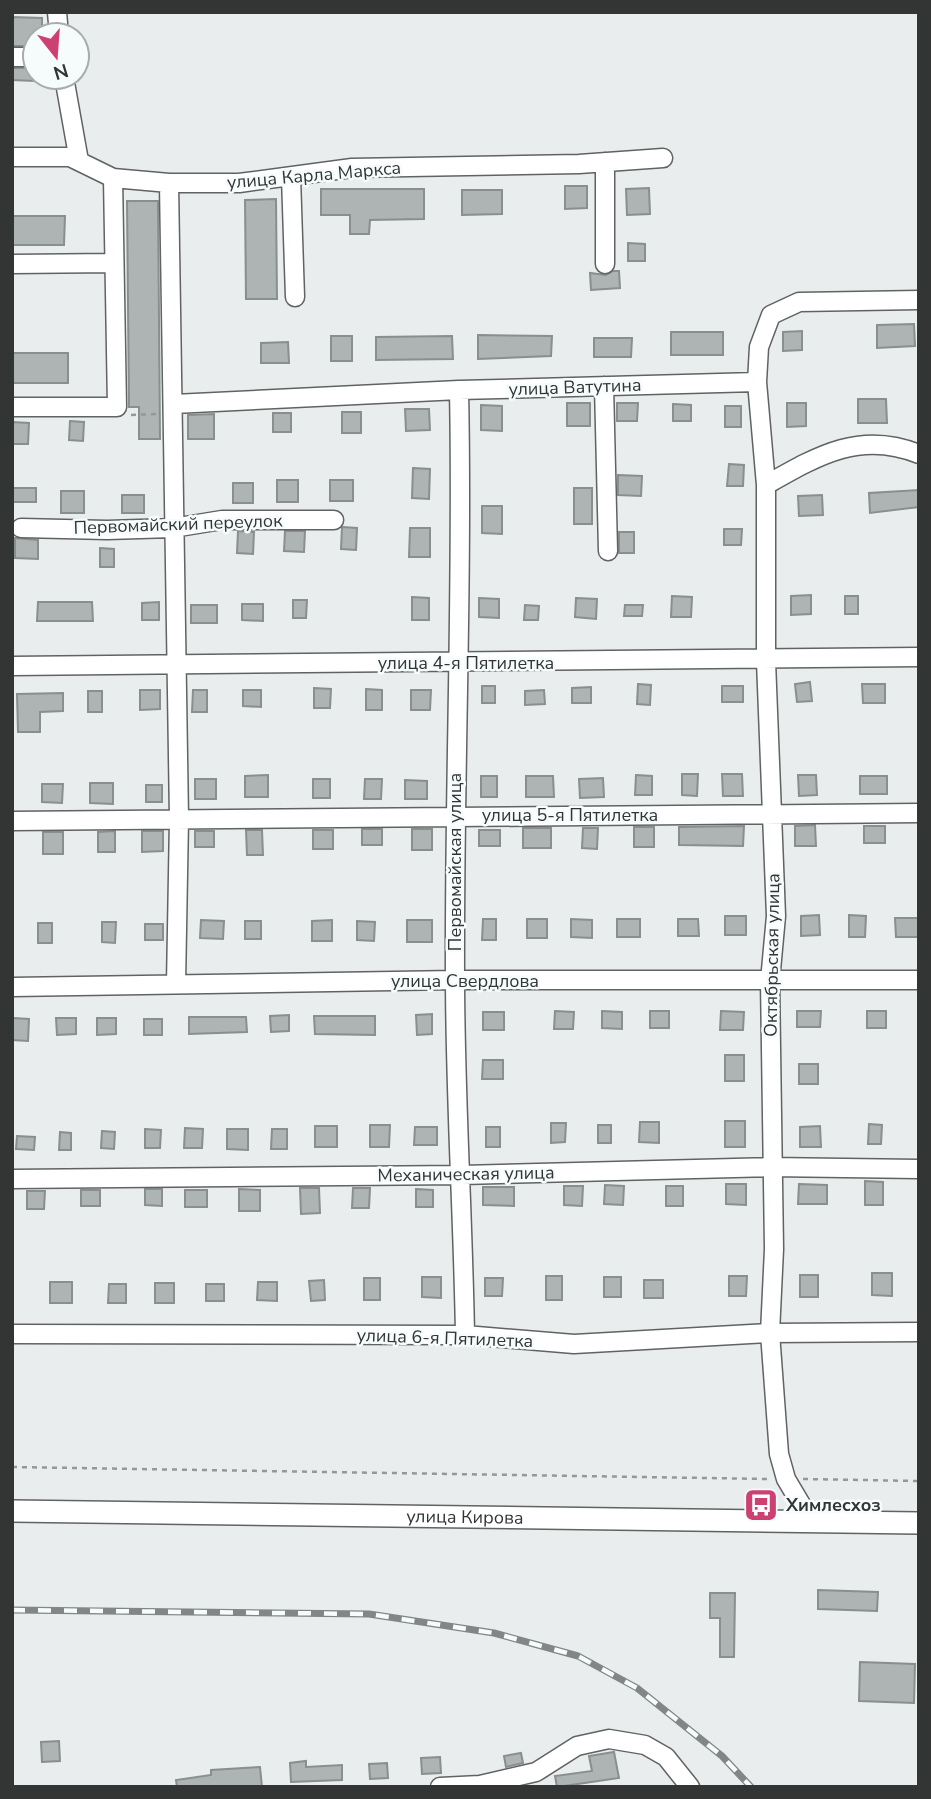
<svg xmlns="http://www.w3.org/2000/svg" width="931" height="1799" font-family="'Nunito Sans',sans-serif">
	<rect width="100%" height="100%" fill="#e9edee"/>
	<!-- building -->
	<path fill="#aeb3b3" stroke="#898e8e" stroke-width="2" d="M12,17L42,18V35H35V46H12Z
		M12,68H35V81L12,80Z
		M565,186H587V208L565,209Z
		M649,188L650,214L627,215L626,189Z
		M321,189H424V219L370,220L369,234H350V215H321Z
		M462,190H502V214L462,215Z
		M276,199L277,299H246L245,200Z
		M127,201H158L160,439H139V407H129Z
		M12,216H65L64,245H12Z
		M628,243L645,244V261H628Z
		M613,271H619L620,288L591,290L590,273L606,275Z
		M914,324L915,346L877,348V325Z
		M802,331V350L783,351V332Z
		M671,332H723V355H671Z
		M478,335L552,336L551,356L478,359Z
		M331,336H352V361H331Z
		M452,336L453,359L376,360V337Z
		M594,338H632L631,357H594Z
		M288,342L289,363H261V343Z
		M12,353H68V383H12Z
		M858,399H886L887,423H858Z
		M567,403H590V426H567Z
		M617,403H638L637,421H617Z
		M787,403H806V426L787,427Z
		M673,404L691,405V421H673Z
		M481,405L502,406V431L481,430Z
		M725,406H741V427H725Z
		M405,409H429L430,430L406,431Z
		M342,412H361V433H342Z
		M273,413H291V432H273Z
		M214,414V439H188V415Z
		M70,421L84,422L83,441L69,440Z
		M12,422L29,423L28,444H12Z
		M729,464L744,465L743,486H727Z
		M413,468L430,469L429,499L412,498Z
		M618,475L642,476L641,496L618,495Z
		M277,480H298V502H277Z
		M330,480H353V501H330Z
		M233,483H253V503H233Z
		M13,488H36V502H13Z
		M574,488H592V524H574Z
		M919,490V507L870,513L869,493Z
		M61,491H84V513H61Z
		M122,495H144V513H122Z
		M822,495L823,515L799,516L798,496Z
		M482,506H502V534L482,533Z
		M342,527L357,528L356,550L341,549Z
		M410,528H430V557H409Z
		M724,529H742L741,545H724Z
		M238,531L254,532L253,554L237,553Z
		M285,531H305L304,552L284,551Z
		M619,532H634V553H619Z
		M15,538L38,540V559L15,558Z
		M100,548L114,549V567H100Z
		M811,595V614L791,615V596Z
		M672,596L692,597L691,617H671Z
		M845,596H858V614H845Z
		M412,597L429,598V620H412Z
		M479,598L499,599V618L479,617Z
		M576,598L597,599L596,619L575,617Z
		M293,600H307L306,618H293Z
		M38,602H92L93,621H37Z
		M159,602V620H142V603Z
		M242,604H263V621L242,620Z
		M191,605H217V623H191Z
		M525,605L539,606L538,620H524Z
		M625,605H643L642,616H624Z
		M810,682L812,701L797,702L795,684Z
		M638,684L651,685L650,705L637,704Z
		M862,684H885V703H863Z
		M482,686H495V703H482Z
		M722,686H743V702H722Z
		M591,687V703H572V688Z
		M314,688L331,689L330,708H314Z
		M366,689L382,690V710H366Z
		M140,690H160V709L140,710Z
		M193,690H207V712H192Z
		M243,690H261V707L243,706Z
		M411,690H431L430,710H411Z
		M544,690L545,704L525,705V691Z
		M88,691H102V712H88Z
		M63,693V711L40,712V732H18L17,694Z
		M682,774H698L697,796L682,795Z
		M722,774H742L743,796H723Z
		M268,775V797H245V776Z
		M636,775L652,776V795H635Z
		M798,775H816L817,795L799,796Z
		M481,776H497V797H481Z
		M526,776H553L554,797H526Z
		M860,776H887V794H860Z
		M603,778L604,797L580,798L579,779Z
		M195,779H216V799H195Z
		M313,779H330V798H313Z
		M365,779H382L381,799H364Z
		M405,780L427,781V799H405Z
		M90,783H113V804L90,803Z
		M42,784H63L62,803L42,802Z
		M146,785H162V802H146Z
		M815,825L816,846H795V826Z
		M744,826L743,846L679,845V827Z
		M864,826H885V843H864Z
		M634,827H654V847H634Z
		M523,828H551V848H523Z
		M583,828H598L597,849L582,848Z
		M362,829H382V845H362Z
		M412,829H432V850H412Z
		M246,830H262L263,855H247Z
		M313,830H333V849H313Z
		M479,830H500V846H479Z
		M115,831V852H98V832Z
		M142,831H163V851L142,852Z
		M195,831H214V847H195Z
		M43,832H63V854H43Z
		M819,915L820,935L801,936V916Z
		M849,915L866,916L865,937H849Z
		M725,916H746V935H725Z
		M895,918H918V937H896Z
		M483,919H496V940H482Z
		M527,919H547V938H527Z
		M571,919L592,920V938L571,937Z
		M617,919H640V937H617Z
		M678,919H698L699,936H678Z
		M201,920L224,921L223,939L200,938Z
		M332,920V941H312V921Z
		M407,920H432V942H407Z
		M245,921H261V939H245Z
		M357,921L375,922L374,941L357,940Z
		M102,922H116L115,943L102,942Z
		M38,923H52V943H38Z
		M145,924H163V940H145Z
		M555,1011L574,1012L573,1029H554Z
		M602,1011L622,1012V1029L602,1028Z
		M650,1011H669V1028H650Z
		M721,1011L744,1012L743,1030H720Z
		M797,1011H821L820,1027H797Z
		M867,1011H886V1028H867Z
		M483,1012H504V1030H483Z
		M432,1014V1034L417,1035L416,1015Z
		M289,1015V1031L271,1032L270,1016Z
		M314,1016H375V1035L315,1034Z
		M189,1017H246L247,1032L189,1034Z
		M13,1018L29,1019L28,1041L12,1040Z
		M56,1018H76V1034L57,1035Z
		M97,1018H116V1034L97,1035Z
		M144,1019H162V1035H144Z
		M725,1055H744V1081H725Z
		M483,1060H503V1079H482Z
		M799,1064H818V1084H799Z
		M725,1121H745V1147H725Z
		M640,1122H659V1143L639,1142Z
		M551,1123H566L565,1142L551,1143Z
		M869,1124L882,1125L881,1144H868Z
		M370,1125H390L389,1147H370Z
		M598,1125H611V1143H598Z
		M315,1126H337V1147H315Z
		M820,1126L821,1147H800V1127Z
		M415,1127H437V1145H414Z
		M486,1127H500V1147H486Z
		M185,1128L203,1129L202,1148H184Z
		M145,1129L161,1130L160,1148H145Z
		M227,1129H248V1150L227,1149Z
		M272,1129H287V1149H271Z
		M102,1131L115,1132L114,1149L101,1148Z
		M60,1132L71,1133V1150H59Z
		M17,1136L35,1137L34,1150L16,1149Z
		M865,1181L883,1182V1205H865Z
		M726,1184H746V1205L726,1204Z
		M799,1184L827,1185V1204H798Z
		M605,1185L624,1186L623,1205L604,1204Z
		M564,1186H583L582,1206L564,1205Z
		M666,1186H683V1206H666Z
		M483,1187H514V1206L483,1205Z
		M300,1188H319L320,1213L301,1214Z
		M353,1188H370L369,1208H352Z
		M145,1189H162V1206L145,1205Z
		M239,1189L260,1190V1211H239Z
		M416,1189L433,1190V1207H416Z
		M81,1190H100V1206H81Z
		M185,1190H207V1207H185Z
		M27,1191H45L44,1209H27Z
		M872,1273H892V1296L872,1295Z
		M800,1275H818V1297H800Z
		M546,1276H562V1300H546Z
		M729,1276H747L746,1296H729Z
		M422,1277H441V1298L422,1297Z
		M604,1277H621V1297H604Z
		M364,1278H380V1300H364Z
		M485,1278H503L502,1296H485Z
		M324,1280L325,1300L311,1301L309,1281Z
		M644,1280H663V1298H644Z
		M50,1282H72V1303H50Z
		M258,1282H277V1301L257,1300Z
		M155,1283H174V1303H155Z
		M109,1284H126V1303H108Z
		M206,1284H224V1301H206Z
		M818,1590L878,1592L877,1611L818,1609Z
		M710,1593H735L734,1657H720V1618H710Z
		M860,1662L915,1664L914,1703L859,1701Z
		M59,1741L60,1761L42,1762L41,1742Z
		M614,1752L619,1778L557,1787L555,1776L592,1771L589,1756Z
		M521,1753L523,1763L506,1767L504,1756Z
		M440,1757L441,1773L422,1774L421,1758Z
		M306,1761V1767L342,1765V1780L291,1782L290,1763Z
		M387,1763L388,1778L370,1779L369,1764Z
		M260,1767L262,1787H177L176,1780L211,1775V1770Z"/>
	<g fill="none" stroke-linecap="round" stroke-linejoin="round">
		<!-- minor casing -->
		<g stroke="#5f6363" stroke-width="21">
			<path id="minor" d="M57,12L59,35
				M12,57H35
				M64,77L79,161
				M12,157H70L113,178L169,183H239L352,168L579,164L663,158
				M291,177L295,297
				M169,183L179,819L176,984
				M12,264L114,263
				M605,264V162
				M757,382L766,485V661L776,916L770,981L774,1249L770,1333L779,1454L786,1479L811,1521
				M604,386L608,551
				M459,390C463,585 454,780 455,976C455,1095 463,1215 465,1335
				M174,404L459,390L757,382L759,347L771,315L799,302L919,300
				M12,407H117L113,178
				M766,485C817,456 860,430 919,454
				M21,528L107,530L173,528L222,520H334
				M12,666L919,657
				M12,821L919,813
				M12,987L455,980H919
				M12,1179L462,1175L770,1167L919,1169
				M12,1334L465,1335L574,1344L770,1333L919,1332
				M440,1787L480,1785L536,1772L577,1746L609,1739L645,1745L666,1757L690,1787"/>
		</g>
		<!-- major casing -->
		<g stroke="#5f6363" stroke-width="24">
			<g id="major">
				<path id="s1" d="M12,1511L919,1523"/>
			</g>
		</g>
		<!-- path -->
		<path stroke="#959898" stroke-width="2.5" stroke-dasharray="5 5" stroke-linecap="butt" d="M131,415L156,414
			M12,1467L768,1479
			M803,1479L919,1481"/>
		<!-- minor -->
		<use href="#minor" stroke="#fff" stroke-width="18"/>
		<!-- major -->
		<use href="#major" stroke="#fff" stroke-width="21"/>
		<!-- rail casing -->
		<g stroke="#838687" stroke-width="7">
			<path id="rail" d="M12,1610L369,1614L494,1633L578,1656L637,1688L722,1756L751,1787"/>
		</g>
		<!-- rail -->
		<use href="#rail" stroke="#f6fbfc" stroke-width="4.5" stroke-dasharray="13" stroke-linecap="butt"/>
	</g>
	<!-- icons -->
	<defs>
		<g id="bus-square" transform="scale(1.75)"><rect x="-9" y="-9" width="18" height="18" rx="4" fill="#cd4172" stroke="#f6fbfc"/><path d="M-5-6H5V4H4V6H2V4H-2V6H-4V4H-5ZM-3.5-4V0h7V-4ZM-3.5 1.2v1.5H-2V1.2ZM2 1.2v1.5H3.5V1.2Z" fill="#fff"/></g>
	</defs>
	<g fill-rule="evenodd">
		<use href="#bus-square" x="761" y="1505"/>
	</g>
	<g text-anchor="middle" stroke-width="5" stroke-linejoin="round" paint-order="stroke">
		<!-- street labels -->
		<g font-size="18" fill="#333535" stroke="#f6fbfc">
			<text transform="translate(314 175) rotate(-5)" y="6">улица Карла Маркса</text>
			<text transform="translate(575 387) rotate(-2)" y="6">улица Ватутина</text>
			<text transform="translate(178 524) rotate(-2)" y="6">Первомайский переулок</text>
			<text x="466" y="669">улица 4-я Пятилетка</text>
			<text x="570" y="821">улица 5-я Пятилетка</text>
			<text transform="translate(455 862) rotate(-90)" y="6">Первомайская улица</text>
			<text transform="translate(772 955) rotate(-89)" y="6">Октябрьская улица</text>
			<text x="465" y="987">улица Свердлова</text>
			<text transform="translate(466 1174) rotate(-1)" y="6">Механическая улица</text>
			<text transform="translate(445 1338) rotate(2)" y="6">улица 6-я Пятилетка</text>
			<text dy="6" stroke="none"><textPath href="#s1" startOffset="453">улица Кирова</textPath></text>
		</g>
		<!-- poi labels -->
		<g font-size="18" font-weight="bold" fill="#333535" stroke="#f6fbfc" text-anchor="start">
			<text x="786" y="1511">Химлесхоз</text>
		</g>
	</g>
	<!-- border -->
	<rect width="931" height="1799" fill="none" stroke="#333535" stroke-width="28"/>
	<!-- north arrow -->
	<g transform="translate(56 56) rotate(163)"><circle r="33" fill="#f6fbfc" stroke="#a8acac" stroke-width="2"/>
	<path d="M0-5L12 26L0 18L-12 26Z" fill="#cd4172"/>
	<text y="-10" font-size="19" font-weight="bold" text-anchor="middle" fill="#333535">N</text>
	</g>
</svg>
